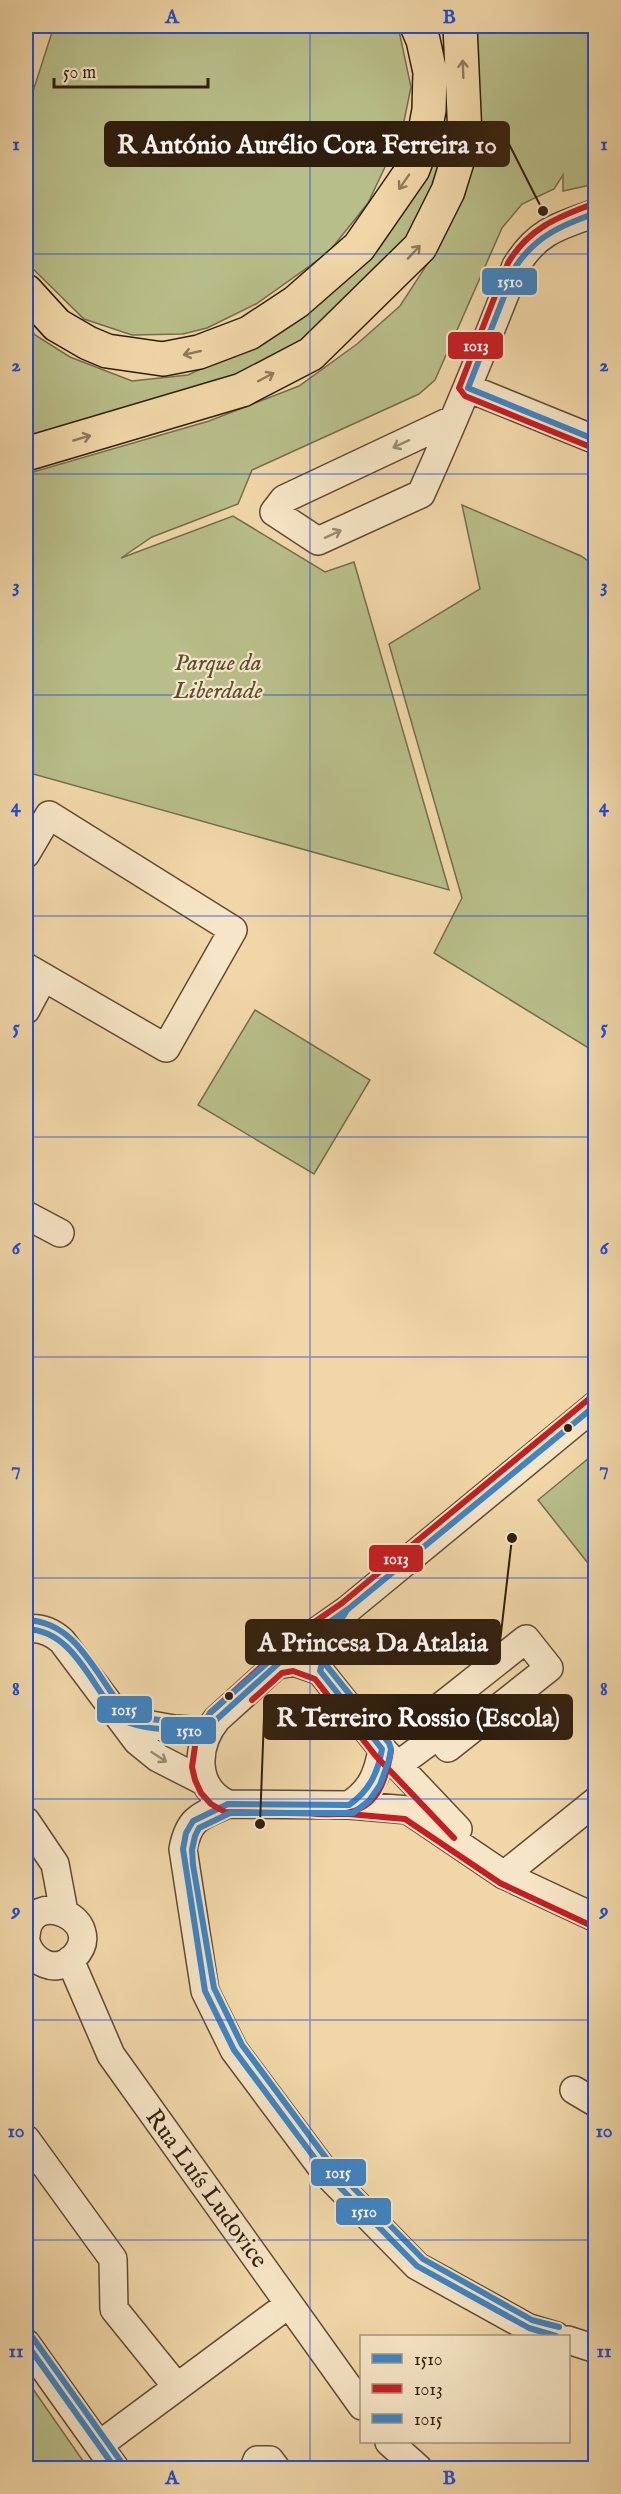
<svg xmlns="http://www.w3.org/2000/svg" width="621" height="2494" viewBox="0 0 621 2494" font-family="'IM FELL English',serif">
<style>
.green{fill:#b8be89;stroke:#746e4c;stroke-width:1.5}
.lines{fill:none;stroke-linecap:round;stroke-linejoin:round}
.minor-casing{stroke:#604c34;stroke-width:30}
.highway-casing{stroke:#2f1e0e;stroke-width:36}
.minor{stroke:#f6e5c6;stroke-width:27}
.highway{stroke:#f1d7a8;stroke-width:33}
.bus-1-casing{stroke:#f6e5c6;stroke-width:10}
.bus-2-casing{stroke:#f6e5c6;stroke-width:10}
.bus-3-casing{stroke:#f6e5c6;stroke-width:10}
.bus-1{stroke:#3d85c6;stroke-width:6}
.bus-2{stroke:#c61d23;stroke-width:6}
.bus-3{stroke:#3d85c6;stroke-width:6}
.oneway{stroke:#907a5b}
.oneway2{stroke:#9c8b73}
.grid{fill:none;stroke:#1d4ed8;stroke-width:1.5;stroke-opacity:0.55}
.bus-dot{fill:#2f1e0e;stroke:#f6e5c6;stroke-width:2}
.labels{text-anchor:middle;stroke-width:4.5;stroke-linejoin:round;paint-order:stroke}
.park-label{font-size:24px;font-style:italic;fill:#584e33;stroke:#f6e5c6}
.street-label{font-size:24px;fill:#2f1e0e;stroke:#f6e5c6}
.leader{fill:none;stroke:#2f1e0e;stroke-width:2}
.callout-dot{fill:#2f1e0e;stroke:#f6e5c6;stroke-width:2}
.callout{fill:#2f1e0e;stroke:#2f1e0e;stroke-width:2}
.callout-label{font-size:26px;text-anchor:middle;font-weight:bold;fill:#fff}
.line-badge{stroke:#f6e5c6;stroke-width:2}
.badge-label{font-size:16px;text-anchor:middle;font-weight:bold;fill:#fff}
.neatline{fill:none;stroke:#1d4ed8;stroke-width:2}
.grid-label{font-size:20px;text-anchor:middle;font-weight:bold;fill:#1d4ed8}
</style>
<rect width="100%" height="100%" fill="#f1d7a8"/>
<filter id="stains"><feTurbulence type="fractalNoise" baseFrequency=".00333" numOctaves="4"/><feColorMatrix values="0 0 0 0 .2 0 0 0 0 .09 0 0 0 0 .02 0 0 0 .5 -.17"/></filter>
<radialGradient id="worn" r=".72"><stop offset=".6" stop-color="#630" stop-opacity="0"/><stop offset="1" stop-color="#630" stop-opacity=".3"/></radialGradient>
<path class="green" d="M54 26H398L411 87 402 131 368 203 328 253 256 304 207 328 183 334 132 335 84 319 26 262V113Z
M471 26H595V184L563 191V175L554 189 522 204 502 228 435 380 419 394 252 470 238 504 152 537 121 558 233 516 325 572 354 562 449 890 26 772V474L209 421 299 386 357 344 400 306 428 263 462 182Z
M453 140 425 219 360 292 284 356 222 381 26 446V322L35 335 70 357 132 381 188 375 253 345 427 155Z
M462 505 581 556 595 566V1052L434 953 462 898 389 644 480 589Z
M255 1010 370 1080 314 1174 198 1105Z
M595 1453V1572L538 1500Z
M26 2379 88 2468H26Z"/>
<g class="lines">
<defs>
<path id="minor" d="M468 388 596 440
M454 419 284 499 274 512 318 541 421 494C455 419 486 343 516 266 537 231 559 226 596 213
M26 854 49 815 233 930 166 1048 26 967
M26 1010 43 978
M26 1215 60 1233
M596 1405 347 1610 303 1641 217 1719C195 1746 193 1788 228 1804L349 1805 408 1810 504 1875 596 1918
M26 1629C40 1627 51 1631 62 1641L137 1741 158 1758 205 1782
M526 1639 549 1668 448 1748 425 1719Z
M278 1665 294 1662 320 1671 382 1749 458 1829
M123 1720 174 1729 208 1731
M398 1765 437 1736
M228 1804C200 1816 189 1818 183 1849L205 1991 234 2050 325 2172 417 2266 529 2328 556 2336
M349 1805C371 1791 378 1774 382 1749
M26 1821 55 1864 64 1912
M504 1875 596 1801
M26 1936C29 1884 110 1921 73 1958 55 1975 32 1962 26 1942
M70 1960 111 2055 362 2406
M574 2090 596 2103
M26 2139 113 2259 114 2309 177 2387
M568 2340 596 2349
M26 2343 115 2468
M389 2442 418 2468
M99 2445 289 2304
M254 2468 257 2460H270L276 2468"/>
<path id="highway" d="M26 291 57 325 88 343 107 351 163 359 199 352 249 333 296 302 359 247 413 169 423 142 429 110 430 72 423 40 417 26
M26 454 242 390 311 354 420 247 448 191 465 136 460 26"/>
</defs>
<use href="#minor" class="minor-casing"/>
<use href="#highway" class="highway-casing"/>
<use href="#minor" class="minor"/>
<use href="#highway" class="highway"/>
<defs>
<path id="bus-1" d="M468 388 516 266C536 236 562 225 596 213
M468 388 596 440
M26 1629C67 1630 85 1671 106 1700 111 1708 116 1717 125 1721 149 1732 182 1729 208 1731L217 1719 303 1641 348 1609
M556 2336 529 2328 417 2266 325 2172 234 2050 205 1991 183 1849 186 1833 193 1821 228 1804 349 1805C369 1791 378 1773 382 1749L320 1671C325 1648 334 1629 347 1610L596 1405
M26 2343 115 2468"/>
<path id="bus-2" d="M593 448 465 396 459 388 508 263C528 229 557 217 593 204
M590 1398 342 1603 297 1634 210 1713 196 1739 192 1767 195 1780 201 1793 211 1804 225 1812 349 1814 405 1819 500 1883 592 1926
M252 1700 282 1673 293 1671 315 1679 375 1755 454 1838
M305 1813C361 1818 381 1809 391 1751"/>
<path id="bus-3" d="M26 1620C69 1621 89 1660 111 1692 116 1699 121 1709 129 1713 151 1723 180 1720 204 1722L211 1712 273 1658 295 1653 326 1665 389 1743 391 1749 389 1760 380 1785 369 1801 353 1813H230L199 1828 195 1836 192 1850 193 1865 214 1988 242 2045 332 2166 423 2259 532 2320 559 2327
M33 2338 122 2463"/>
</defs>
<use href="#bus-1" class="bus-1-casing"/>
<use href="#bus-2" class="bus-2-casing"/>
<use href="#bus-3" class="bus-3-casing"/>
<use href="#bus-1" class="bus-1"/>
<use href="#bus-2" class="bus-2"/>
<use href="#bus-3" class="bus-3"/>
</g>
<defs><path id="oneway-shaft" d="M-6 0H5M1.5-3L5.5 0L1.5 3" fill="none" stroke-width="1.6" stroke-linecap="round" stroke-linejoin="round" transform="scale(1.5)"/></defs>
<g class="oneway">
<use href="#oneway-shaft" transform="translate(463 69) rotate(-92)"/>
<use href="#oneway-shaft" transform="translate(404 182) rotate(125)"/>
<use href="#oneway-shaft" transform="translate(414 252) rotate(-47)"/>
<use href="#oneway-shaft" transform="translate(192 353) rotate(167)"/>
<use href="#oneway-shaft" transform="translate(266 377) rotate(-28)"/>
<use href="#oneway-shaft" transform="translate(82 438) rotate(-16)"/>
</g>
<g class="oneway2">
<use href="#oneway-shaft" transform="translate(401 444) rotate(155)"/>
<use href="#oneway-shaft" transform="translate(333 534) rotate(-25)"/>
<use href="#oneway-shaft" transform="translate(159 1757) rotate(33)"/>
</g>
<path class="grid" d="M310 26V2468M26 254H596M26 474H596M26 695H596M26 916H596M26 1137H596M26 1357H596M26 1578H596M26 1799H596M26 2020H596M26 2240H596"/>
<g class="bus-dot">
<circle cx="568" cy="1428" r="5"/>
<circle cx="229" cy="1696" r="5"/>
</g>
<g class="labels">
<g class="park-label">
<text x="218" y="670">Parque da<tspan x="218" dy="28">Liberdade</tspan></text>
</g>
<g class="street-label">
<text transform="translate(207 2188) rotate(54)" y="8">Rua Luís Ludovice</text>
</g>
</g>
<path class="leader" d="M543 211L509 144M512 1538L500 1642M260 1824L264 1717"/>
<g class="callout-dot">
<circle cx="543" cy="211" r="6"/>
<circle cx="512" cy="1538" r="6"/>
<circle cx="260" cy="1824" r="6"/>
</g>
<g class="callout">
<rect x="105" y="122" width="404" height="44" rx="6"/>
<rect x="246" y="1620" width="254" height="44" rx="6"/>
<rect x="264" y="1695" width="308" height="44" rx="6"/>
</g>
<g class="callout-label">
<text x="307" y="153">R António Aurélio Cora Ferreira 10</text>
<text x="373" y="1651">A Princesa Da Atalaia</text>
<text x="418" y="1726">R Terreiro Rossio (Escola)</text>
</g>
<g class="line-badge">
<rect x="481" y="267" width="57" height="29" rx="6" fill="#3d85c6"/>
<rect x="447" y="331" width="57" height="29" rx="6" fill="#c61d23"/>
<rect x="368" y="1544" width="56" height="29" rx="6" fill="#c61d23"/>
<rect x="96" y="1695" width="57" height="29" rx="6" fill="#3d85c6"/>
<rect x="160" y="1716" width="57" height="29" rx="6" fill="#3d85c6"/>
<rect x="310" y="2158" width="57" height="29" rx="6" fill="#3d85c6"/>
<rect x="335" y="2197" width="57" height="29" rx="6" fill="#3d85c6"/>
</g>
<g class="badge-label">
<text x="510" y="287">1510</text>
<text x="476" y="351">1013</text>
<text x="396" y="1564">1013</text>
<text x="124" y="1715">1015</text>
<text x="189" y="1736">1510</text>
<text x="338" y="2178">1015</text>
<text x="364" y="2217">1510</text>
</g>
<rect width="621" height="2494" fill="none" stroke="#f1d7a8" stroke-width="66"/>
<rect x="360" y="2335" width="210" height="108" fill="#f6e5c6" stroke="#a6957c" stroke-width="1.5"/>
<rect x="372" y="2354" width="30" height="9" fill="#3d85c6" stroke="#a6957c" stroke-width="1.5"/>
<text x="414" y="2365" font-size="18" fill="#2f1e0e">1510</text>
<rect x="372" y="2384" width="30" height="9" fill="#c61d23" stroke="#a6957c" stroke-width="1.5"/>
<text x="414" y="2395" font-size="18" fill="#2f1e0e">1013</text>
<rect x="372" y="2414" width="30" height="9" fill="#3d85c6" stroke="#a6957c" stroke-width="1.5"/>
<text x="414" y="2425" font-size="18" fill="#2f1e0e">1015</text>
<path d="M54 78v9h154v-9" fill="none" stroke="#2f1e0e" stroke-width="3"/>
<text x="63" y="78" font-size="18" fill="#2f1e0e" stroke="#f6e5c6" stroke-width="4.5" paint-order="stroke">50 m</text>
<rect x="33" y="33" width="555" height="2428" class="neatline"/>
<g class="grid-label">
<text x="172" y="23">A</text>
<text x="449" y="23">B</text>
<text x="16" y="150">1</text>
<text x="604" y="150">1</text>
<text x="16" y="371">2</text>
<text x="604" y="371">2</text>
<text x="16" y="592">3</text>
<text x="604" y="592">3</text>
<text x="16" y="812">4</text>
<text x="604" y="812">4</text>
<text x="16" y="1033">5</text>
<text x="604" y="1033">5</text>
<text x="16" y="1254">6</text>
<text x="604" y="1254">6</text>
<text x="16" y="1475">7</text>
<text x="604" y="1475">7</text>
<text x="16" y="1695">8</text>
<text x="604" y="1695">8</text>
<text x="16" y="1916">9</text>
<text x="604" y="1916">9</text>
<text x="16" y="2137">10</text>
<text x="604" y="2137">10</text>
<text x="16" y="2357">11</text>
<text x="604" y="2357">11</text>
<text x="172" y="2484">A</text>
<text x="449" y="2484">B</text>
</g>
<rect width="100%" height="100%" filter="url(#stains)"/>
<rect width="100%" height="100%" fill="url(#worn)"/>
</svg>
